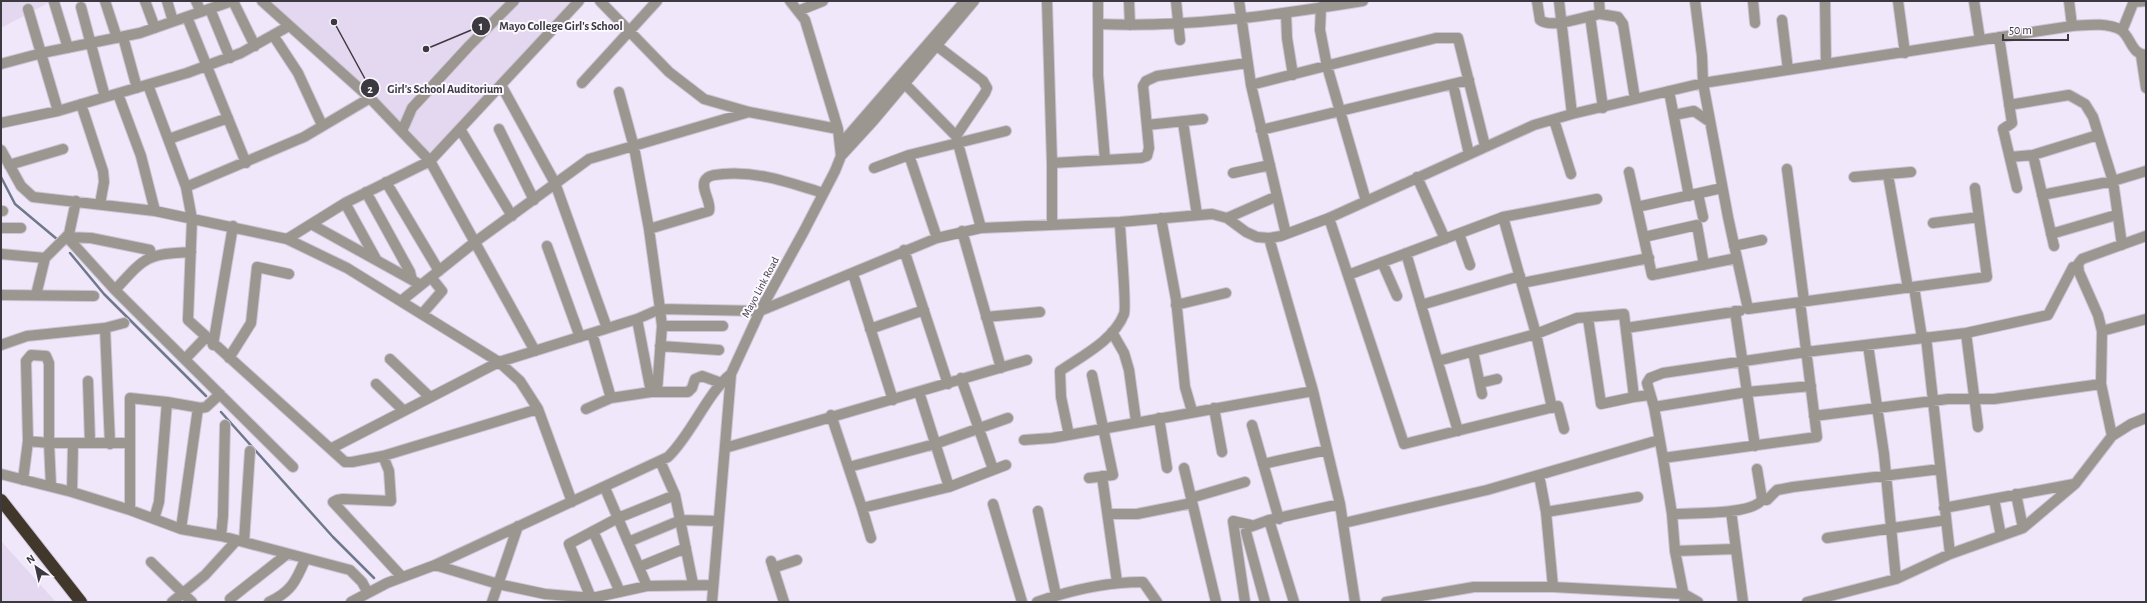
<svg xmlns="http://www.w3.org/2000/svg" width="2147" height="603" viewBox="0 0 2147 603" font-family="'Alegreya Sans',sans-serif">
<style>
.built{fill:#e3d8f0}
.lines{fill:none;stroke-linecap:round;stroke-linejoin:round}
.stream{stroke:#6e798c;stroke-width:2.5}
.minor-casing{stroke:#ccc5d5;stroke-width:12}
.highway-casing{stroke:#ccc5d5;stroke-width:14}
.minor{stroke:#9b968f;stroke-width:10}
.highway{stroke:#41382b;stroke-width:12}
.labels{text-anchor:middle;stroke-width:4;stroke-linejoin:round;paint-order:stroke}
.street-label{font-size:11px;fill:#3c3940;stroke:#fbf8ff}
.leader{fill:none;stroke:#3c3940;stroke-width:1.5}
.callout-dot{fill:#3c3940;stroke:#fbf8ff;stroke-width:1.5}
.mark-label{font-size:12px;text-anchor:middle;font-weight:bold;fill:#fff}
.callout-label{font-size:12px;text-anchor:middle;font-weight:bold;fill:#3c3940;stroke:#fbf8ff;stroke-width:4;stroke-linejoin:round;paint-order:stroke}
</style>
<rect width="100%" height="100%" fill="#f0e8fa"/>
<path class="built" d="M1 1H52L1 28Z
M265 1H579L430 161Z
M1 541 56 602H1Z"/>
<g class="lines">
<path class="stream" d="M1 177 15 204 58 240
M70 253 104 294 206 396
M221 412 333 537 374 578"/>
<defs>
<path id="minor" d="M105 1 117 38
M145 1 155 28
M167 1 173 21
M196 1 201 12
M233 1 255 46
M262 1 370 98 430 161 535 351
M600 1 669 72 704 99 749 112 838 129
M1047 1 1052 163V225
M1098 1V75L1105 160
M1129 1 1130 25
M1176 1 1180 40
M1239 1 1251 85 1436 38H1458L1485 146
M1537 1 1540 20C1552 29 1582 17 1596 15
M1559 1 1572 114
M1599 1 1600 14 1618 17 1623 24 1635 99
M1695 1 1702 56 1703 83 1728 217 1748 309 1987 277 1975 188
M1753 1 1755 23
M1825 1 1826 64
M1898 1 1905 53
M1974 1 1980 40
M2069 1 2072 26
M54 2 68 48
M2135 2 2146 1
M81 7 105 97
M1321 7 1320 30 1327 66 1366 201
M28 9 58 111
M210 9 230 58
M798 11 823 1
M1286 13 1287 38 1293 75
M1590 16 1603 108
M187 17 246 163
M1782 20 1788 70
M1098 24C1186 28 1276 15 1363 1
M2122 31 2134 1
M273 35 298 73 322 125
M123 37 137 88
M1999 37 2012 123 2003 129 2017 188
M937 46 983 81 987 88 985 93 956 136
M2141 55 2146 88
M1 64 42 53 140 33 232 1
M582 83 657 1
M905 84 956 136 981 228
M1453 84 1469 154
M148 85 186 187
M501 85 555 183 607 328
M1251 85 1286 234
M1669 91 1689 196
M619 92 634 147 649 229 660 309 662 326 657 391
M118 94 141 156 155 211
M370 98 304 137 186 187 192 219 188 320 345 462H352L383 456 538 409
M81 104 103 171 104 182 100 204
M2009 105 2069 95 2085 104 2093 117 2113 181 2122 245
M1674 115 1694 111 1710 122
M1554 120 1571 174
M1183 122 1197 215
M1 123 58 111 187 73 241 53 289 26
M1147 125 1203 119
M460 129 512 216
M499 129 534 200
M1261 130 1469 80
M402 131 412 108 469 46 514 1
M169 139 228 118
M840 145 965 1
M1 150 21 186 33 197 155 211 287 239 347 268 499 362 520 381 538 409 572 502
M909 155 937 238
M2033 155 2098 135
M841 156 874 120 974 1
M2010 157 2033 155 2054 246
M1052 163 1141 158 1147 156 1149 148 1143 86 1146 81 1157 76 1247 63
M9 165 63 149
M874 168 909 155 1006 131
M1787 169 1804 301
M1629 172 1652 275 1737 258
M1233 173 1270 165
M1888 175 1908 288
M1417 177 1445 239
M1854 177 1911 172
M386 182 439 271
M366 192 410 272 412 280
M1698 194 1703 217
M2042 195 2113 181 2146 171
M345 203 376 259
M1637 207 1722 188
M1 211H3
M1503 217 1536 334 1577 318 1624 314 1634 397 1650 395
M1161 218 1176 299 1185 387 1192 411
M1227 218 1277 196
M1329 218 1404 444 1558 406 1564 429
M1933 223 1979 217
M311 224 421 285
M1 228H21
M649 229 709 211C712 202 699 187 706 179 710 174 718 175 723 174 759 171 790 183 823 193
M962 231 1001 368
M1459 234 1470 265
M2051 234 2116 215
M67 237 115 290 293 467
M67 237 91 238 150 250
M1644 237 1697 225 1704 265
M1269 238 1313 391 1340 504 1355 602
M287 239 345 203 430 161 579 1
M547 246 580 337
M1734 246 1762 240
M904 250 948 384
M1406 253 1458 431
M1 254 45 258
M1382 262 1397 296
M853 274 893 400
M1348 275 1503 217 1597 199
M1522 283 1649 258
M1914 287 1922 338
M115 290C145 257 146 254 191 252
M1 295 94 296
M36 295 45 258 69 234 76 201
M401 301 475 242 589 159 749 112
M1176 305 1226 293
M1421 305 1520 276
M1735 311 1755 446
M422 314 442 291 431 277
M986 317 1040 312
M1588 318 1601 404 1634 397
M637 319 651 392
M662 326H723
M105 328 110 444
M1626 328 1740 311
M870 329 924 310
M2102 331 2098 315 2079 272 2078 264 2082 259 2146 236
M1112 332 1124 353 1129 370 1136 421
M592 333 611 398
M1966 333 1978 427
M1926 337 1950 554
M1 345 27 336 105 328 124 323
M213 345 233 226
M1868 345 1884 454 1896 579
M660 346 719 350
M1473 352 1482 394
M229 358 251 323 257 267 289 274
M185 359 206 337
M390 359 430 397
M1438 361 1536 334 1552 408
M961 378 993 469
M88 381 90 443
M1480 383 1497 379
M376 384 404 411
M919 392 949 487
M1654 407 1747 392 1811 386
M1214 408 1222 452
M586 409 611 398 651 392H688L692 388 695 379 702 376 721 383
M831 415 862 508 871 538
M1814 416 1948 399H1994L2101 384 2102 331 2146 319
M1159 418 1167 468
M1252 425 1279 519
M1069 435 1061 397 1060 371C1082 356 1114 340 1124 314 1127 306 1120 236 1120 222
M2112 436 2131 424 2146 418
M1024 440 1052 438 1313 391
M28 441 49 443H129
M332 448 499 362 637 319 660 309 760 311 937 238 981 228 1120 222 1212 214 1227 218 1246 232 1257 237 1269 238 1281 236 1329 218 1534 125 1572 114 1703 83 2072 26C2087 25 2107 22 2121 30 2131 37 2131 54 2146 55
M725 448 1027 360
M383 456 389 471 391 501 343 499 337 500 333 502 402 577
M1663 458 1817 437 1800 302
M660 461 675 495 693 584
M1263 464 1327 450
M849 467 935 444 1008 418
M1184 468 1216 602
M1 474 72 492 130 510 181 529 221 536 350 570 362 582 368 593
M1539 475 1546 512 1553 587
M1102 476 1117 582
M1089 478 1113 475 1092 375
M23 480 28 441 26 361 31 355 46 356 49 363V443L51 486
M605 488 647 586
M72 492 73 443
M2016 494 2023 528
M1191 498 1245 482
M1762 499 1767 500 1777 490 1793 487 1940 469
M1994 499 2001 536
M993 504 1022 602
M862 508 949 487 1006 465
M1944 508 2074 484
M130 510V398L167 402 201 408 206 407 220 394
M1038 511 1056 595
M1731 511 1743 602
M1546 512 1638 497
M1108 514H1137L1192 503
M1672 514C1690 513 1755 515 1762 499L1757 469
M154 519 159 502 167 402
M1269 520 1294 602
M1344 523 1487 490 1659 440
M181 529 198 408
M593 531 620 592
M221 536 223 516 225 425
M1827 538 1946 520
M244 542 250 451
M628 542 681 520 718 521
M1675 551 1735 549
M771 561 784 602
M151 562 192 602
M435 565 498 584 545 594 592 598 647 586 713 585
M639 567 686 548
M773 568 797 560
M591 598 569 544 618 518 675 495
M230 599 287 554
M172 602 205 575 236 541
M269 602C291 592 296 581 305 560
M351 602 387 583 435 565 668 457C692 434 707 393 731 374
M492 602 518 526
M712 602 731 374 760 311 804 231 835 171 841 156 838 129 805 20 790 1
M1037 602C1071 590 1107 582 1143 582L1157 602
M1245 602 1233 521 1251 525
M1265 602 1246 532 1247 528 1269 520 1340 504
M1386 602 1474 587H1553L1684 594 1698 602
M1685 602 1675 551 1672 514 1663 458 1654 407 1647 383 1650 378 1663 373 1806 352 1966 333 2048 315 2073 267
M1807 602 1896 579 1950 554 2023 528 2075 484 2112 436 2101 384"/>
<path id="highway" d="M1 500 81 602"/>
</defs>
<use href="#minor" class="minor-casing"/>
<use href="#highway" class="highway-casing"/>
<use href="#minor" class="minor"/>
<use href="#highway" class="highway"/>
</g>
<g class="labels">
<g class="street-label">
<text transform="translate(760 287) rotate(-62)" y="4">Mayo Link Road</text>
</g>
</g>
<path class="leader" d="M426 49L481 26M334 22L370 88"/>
<g class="callout-dot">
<circle cx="426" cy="49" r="4"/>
<circle cx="334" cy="22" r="4"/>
<circle cx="481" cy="26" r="10"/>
<circle cx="370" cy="88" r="10"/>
</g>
<g class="mark-label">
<text x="481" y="30">1</text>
<text x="370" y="93">2</text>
</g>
<g class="callout-label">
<text x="561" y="30">Mayo College Girl's School</text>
<text x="445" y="93">Girl's School Auditorium</text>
</g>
<rect width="2147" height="603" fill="none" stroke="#3c3940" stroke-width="4"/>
<g transform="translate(36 567) rotate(326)" stroke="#fbf8ff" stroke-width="3" paint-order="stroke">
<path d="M0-3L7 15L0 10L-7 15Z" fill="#3c3940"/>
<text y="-6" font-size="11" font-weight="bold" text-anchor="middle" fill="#3c3940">N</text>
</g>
<path d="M2003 34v6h65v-6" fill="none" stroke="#3c3940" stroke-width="2"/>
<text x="2009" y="34" font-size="12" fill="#3c3940" stroke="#fbf8ff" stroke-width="3" paint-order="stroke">50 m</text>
</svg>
